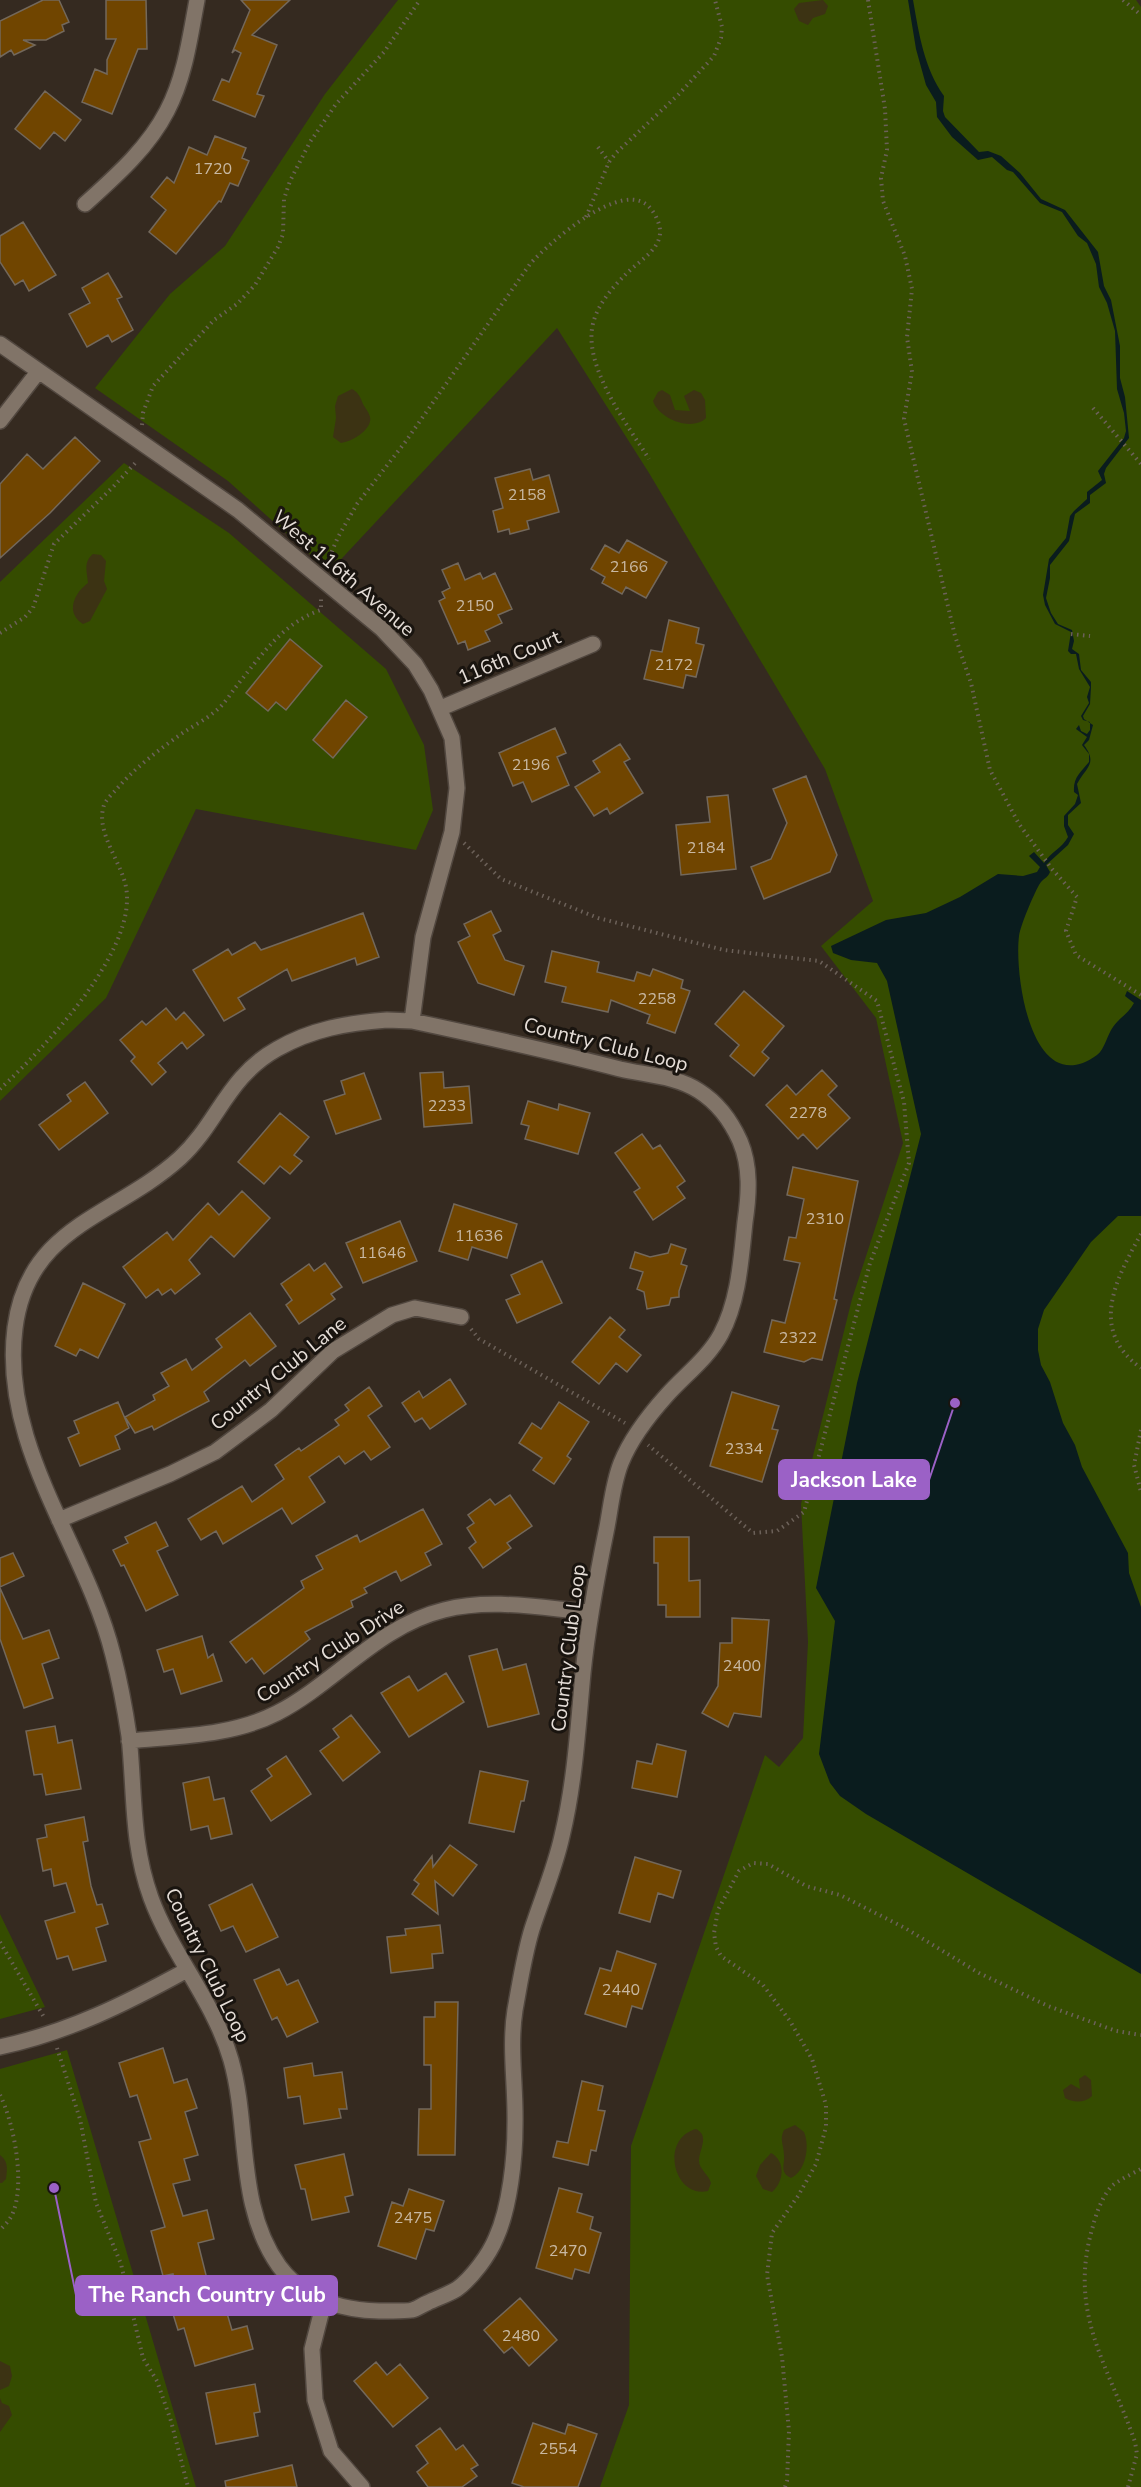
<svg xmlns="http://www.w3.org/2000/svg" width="1141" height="2487" viewBox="0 0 1141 2487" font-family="'Nunito Sans',sans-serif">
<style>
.green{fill:#354c00}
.sand{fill:#3c3313}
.water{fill:#0a1c1e}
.building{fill:#704500;stroke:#73685b;stroke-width:1.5}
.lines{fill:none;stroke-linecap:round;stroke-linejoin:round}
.minor-casing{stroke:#51473f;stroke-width:18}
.path{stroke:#6c6159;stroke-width:4;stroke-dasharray:1.5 4.5;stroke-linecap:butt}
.minor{stroke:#817468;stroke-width:15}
.labels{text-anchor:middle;stroke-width:6;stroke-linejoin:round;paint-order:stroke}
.number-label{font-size:16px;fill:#c8b8a2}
.street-label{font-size:20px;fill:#e6ded8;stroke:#19140f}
.leader{fill:none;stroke:#9b61c6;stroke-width:2}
.callout-dot{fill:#9b61c6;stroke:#19140f;stroke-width:2}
.callout{fill:#9b61c6;stroke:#9b61c6;stroke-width:2}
.callout-label{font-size:21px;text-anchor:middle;font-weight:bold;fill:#fff}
</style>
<rect width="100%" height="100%" fill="#352a20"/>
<path class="green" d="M398 0H1136L1141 7V2487H600L629 2405 631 2146 765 1755 779 1767 803 1738 808 1642 801 1504 852 1299 903 1143 876 1018 821 946 873 901 825 769 649 473 557 328 331 570 324 567 228 481 95 388 170 294 225 246 325 94Z
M124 463 229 533 386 669 424 745 433 810 416 850 196 809 106 998 0 1101V582Z
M0 1914 45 2007 0 2019Z
M67 2050 196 2487H0V2069Z"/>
<path class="sand" d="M823 0 828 6 825 14 813 18 808 25 799 21 794 9 799 3Z
M352 389C359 393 360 397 363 404 365 408 369 412 370 417 373 429 352 442 341 443L333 437 336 418 335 406 338 396Z
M662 390 670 395 675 410 690 411 684 396 694 390 701 393 705 400 706 418C692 432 659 419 653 401L658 392Z
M93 554 101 555 106 561 104 581 107 589 90 621 83 624C65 613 74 593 88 583 87 572 83 562 93 554Z
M1085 2075 1091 2080 1092 2096C1085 2103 1073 2103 1065 2098L1063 2090 1071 2084 1080 2089 1079 2079Z
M795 2125 804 2132C810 2146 806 2171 791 2178 779 2172 785 2165 784 2155 784 2145 779 2140 784 2130Z
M696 2129C710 2136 699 2149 699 2161 699 2169 709 2175 711 2183L708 2191C674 2199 659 2139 696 2129Z
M771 2153C786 2161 784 2182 772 2192L763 2189 756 2176 760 2165Z
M0 2155C9 2162 7 2170 6 2179L2 2183H0Z
M0 2361 10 2366 12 2376 9 2386 0 2390Z
M0 2398 2 2403 9 2406 12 2415 0 2432Z"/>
<path class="water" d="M908 0H913C919 34 924 68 944 96L943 111 945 117 979 152 988 151 1001 156 1020 173 1041 199 1065 210 1098 252 1104 286 1111 300 1120 346V378L1125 397 1129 438 1106 468 1104 474 1106 483 1090 495V503L1075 514 1069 541 1050 565V578L1046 598 1051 613 1058 624 1072 630 1074 641 1072 649 1079 654 1081 670 1091 682V687L1090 704 1083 716 1084 719 1093 725 1089 740 1084 745C1098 764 1086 767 1077 784L1081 803 1068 815V825L1074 834 1068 845 1046 865 1050 872C1048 878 1042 879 1039 885 1033 896 1021 924 1019 936 1014 976 1032 1102 1097 1055 1105 1049 1107 1035 1113 1027 1119 1018 1129 1013 1134 1003L1125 996 1127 991 1141 1000V1216H1118L1091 1242 1044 1310 1038 1329V1350L1041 1365 1050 1382 1063 1423 1075 1445 1082 1467 1128 1553 1129 1573 1141 1607V1974L866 1814 840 1796 830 1783 819 1754 835 1621 816 1588 857 1383 921 1134 887 981 877 963 851 960 833 953 831 946 886 920 926 913 960 897 998 874 1023 876 1037 872 1040 867 1029 856 1034 852 1044 863C1051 852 1062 848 1068 837L1064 826V816L1075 804 1078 795 1074 792C1073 777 1081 772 1089 762V754L1082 745 1087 737 1076 729 1079 725 1081 731 1087 734 1090 730V722L1083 720 1081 716 1089 703 1087 697 1090 687 1079 669 1076 654H1071L1068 651 1071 632 1055 624 1045 605 1043 595 1049 559 1066 538 1070 516 1074 511 1087 499V492L1102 480 1098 471 1124 438 1126 431 1124 413 1117 389 1115 331 1107 303 1099 287 1096 264 1087 243 1078 236 1062 212 1040 203 1013 172 1007 170 992 157 978 160 952 137 937 117 936 102 926 85 916 49Z"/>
<path class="building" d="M43 0H59L69 22 62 25 64 31 46 40H23L35 45 14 55 11 50 0 57V21Z
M106 0H146L147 49H138L112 114 82 102 95 69 107 74V60L116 39H106Z
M241 0H290L252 35 277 45 257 94 264 96 255 117 213 100 222 79 229 82 241 53 235 50 232 53 250 10Z
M45 91 81 120 65 141 54 132 40 149 15 129Z
M215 136 246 148 242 158 249 161 238 186 230 183 221 202 219 201 176 254 149 232 166 210 151 197 167 177 174 183 189 147 207 155Z
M23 222 56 275 29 291 23 280 15 285 0 262V236Z
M108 273 122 297 117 299 133 330 112 342 108 335 87 347 69 314 90 303 82 288Z
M75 437 100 461 50 513 0 558V484L27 454 43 469Z
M530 469 533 480 549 475 559 512 527 521 529 529 510 534 509 529 498 532 493 511 503 508 495 478Z
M627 540 667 562 646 598 626 587 622 594 602 583 605 577 591 569 605 545 619 553Z
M458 563 465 580 480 573 483 579 495 573 512 609 498 615 502 623 485 631 490 641 468 650 465 641 458 644 439 601 445 598 442 592 450 588 442 570Z
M669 620 699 628 696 643 704 645 696 677 686 675 683 688 644 679 651 650 662 652Z
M290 639 322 666 286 710 276 702 268 711 246 693Z
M346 700 367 717 333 758 313 740Z
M555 728 566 753 557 757 569 785 532 802 523 782 513 786 499 753Z
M620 744 630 759 624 762 643 793 610 814 607 808 594 816 575 787 600 772 593 761Z
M806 776 837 855 830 872 764 899 751 867 771 859 787 823 773 789Z
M728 795 736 869 681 875 676 825 710 822 707 797Z
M491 911 501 931 493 935 505 960 524 966 514 995 478 983 458 942 470 936 464 924Z
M363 913 379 957 357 965 355 958 292 981 287 969 238 998 245 1009 224 1021 193 970 228 949 232 955 255 942 261 950Z
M552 951 599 962 597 972 634 981 637 972 650 976 653 969 683 980 681 988 690 991 675 1033 647 1023 650 1015 611 1000 608 1012 562 1002 566 987 545 982Z
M744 991 784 1026 762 1052 769 1058 754 1076 730 1056 739 1045 715 1024Z
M166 1008 176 1020 184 1012 204 1035 187 1049 182 1042 158 1063 166 1072 152 1085 131 1061 135 1057 120 1040 142 1021 146 1025Z
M822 1070 837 1086 828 1095 850 1118 817 1149 803 1134 798 1139 766 1105 787 1085 796 1095Z
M443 1072 444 1088 469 1086 472 1123 424 1127 420 1073Z
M364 1073 381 1119 336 1134 324 1101 345 1094 341 1081Z
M85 1082 108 1113 59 1150 39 1125 71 1101 67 1095Z
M528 1101 558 1110 559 1104 590 1113 578 1154 525 1139 529 1126 521 1124Z
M280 1113 309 1137 294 1155 302 1161 290 1174 280 1166 264 1184 238 1162Z
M642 1134 653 1149 660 1145 685 1181 677 1187 685 1198 653 1220 634 1192 640 1188 615 1153Z
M793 1167 858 1181 834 1299 837 1300 822 1360 812 1358 804 1362 764 1352 772 1320 785 1323 800 1263 784 1260 789 1237 796 1238 804 1199 787 1195Z
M242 1191 270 1218 234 1257 211 1236 189 1260 200 1274 175 1294 171 1289 162 1295 158 1289 146 1298 123 1267 167 1232 173 1240 208 1203 219 1215Z
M454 1204 517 1224 507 1258 472 1247 468 1260 439 1251Z
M400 1221 417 1261 363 1283 346 1243Z
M671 1244 686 1249 681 1264 687 1266 679 1291V1297L671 1298 669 1305 647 1309 644 1292 637 1289 643 1272 630 1268 635 1252 650 1257 668 1253Z
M542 1261 562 1303 517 1323 506 1300 520 1294 511 1275Z
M325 1263 342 1287 331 1294 335 1299 299 1324 286 1305 292 1300 281 1284 309 1264 314 1271Z
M83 1283 125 1304 98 1358 80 1349 76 1356 55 1346Z
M250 1313 276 1346 250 1366 245 1360 204 1392 209 1401 154 1430 152 1426 135 1433 125 1417 155 1400 153 1395 169 1386 161 1373 186 1359 192 1370 222 1347 216 1339Z
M610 1317 625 1330 619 1337 641 1355 627 1372 616 1363 599 1384 572 1362Z
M450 1379 466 1404 430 1429 422 1418 415 1422 402 1403 419 1391 423 1398Z
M369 1387 382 1406 368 1416 390 1447 371 1460 364 1451 345 1464 339 1456 309 1477 325 1502 292 1524 282 1508 223 1544 216 1531 201 1540 188 1519 242 1486 252 1502 284 1479 275 1465 299 1448 301 1451 339 1425 335 1420 349 1410 345 1405Z
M732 1392 779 1406 772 1429 778 1430 762 1482 710 1466Z
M118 1402 129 1428 115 1436 120 1449 80 1466 68 1438 79 1433 74 1421Z
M559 1402 589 1422 567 1456 571 1459 554 1484 533 1470 542 1458 519 1443 532 1423 541 1429Z
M510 1495 532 1526 507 1543 511 1548 483 1568 469 1548 476 1542 467 1528 474 1523 468 1515 490 1499 495 1505Z
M423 1509 442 1544 425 1553 431 1565 401 1581 396 1571 364 1588 367 1593 351 1601 353 1607 305 1632 310 1639 264 1674 252 1658 246 1663 230 1642 304 1588 301 1581 323 1569 316 1556 357 1535 360 1542Z
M156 1522 168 1546 157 1551 178 1595 146 1611 124 1565 121 1566 113 1550 128 1543 125 1537Z
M654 1537H689V1581L700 1580V1617H666V1605H658V1563H654Z
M13 1553 24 1576 0 1587V1558Z
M0 1588 23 1639 49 1630 59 1658 42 1664 53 1698 24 1708 0 1639Z
M732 1618 769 1620 761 1717 734 1713 728 1727 702 1713 718 1686 720 1643H732Z
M202 1636 208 1658 213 1654 222 1681 181 1694 173 1669 164 1672 157 1650Z
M497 1649 503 1670 526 1664 539 1714 488 1727 469 1656Z
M446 1673 464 1702 409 1737 381 1693 409 1676 418 1691Z
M351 1715 380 1752 343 1781 320 1751 339 1737 333 1729Z
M55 1726 58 1743 72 1740 81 1789 46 1795 42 1774 34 1775 26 1731Z
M657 1744 686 1751 677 1797 632 1788 637 1761 652 1764Z
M286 1756 311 1794 271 1821 251 1791 272 1776 267 1769Z
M480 1771 528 1781 524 1801H521L514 1832 469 1823Z
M209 1777 214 1800 224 1798 232 1834 211 1839 208 1826 191 1830 183 1783Z
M84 1817 88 1841 83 1842 91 1886 97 1905 102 1904 108 1924 96 1928 106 1961 73 1970 68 1956 57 1959 45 1921 75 1912 66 1883 54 1886 51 1869 43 1871 37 1839 47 1837 45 1825Z
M450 1845 477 1865 453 1896 435 1881 438 1914 412 1894 419 1884 414 1880 432 1856 433 1867Z
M635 1857 681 1871 673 1898 658 1893 650 1922 619 1913Z
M252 1884 278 1937 246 1952 233 1926 221 1931 209 1905Z
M440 1925 443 1953 432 1954 433 1968 391 1973 387 1937 406 1935 405 1929Z
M617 1951 656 1964 642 2009 632 2006 626 2027 585 2014 600 1968 611 1971Z
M279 1969 287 1985 298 1980 318 2022 287 2037 277 2017 272 2020 254 1980Z
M435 2002H458L455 2155H418L419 2109H431V2065H424V2017H435Z
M163 2048 174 2083 187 2079 197 2108 185 2112 198 2155 184 2159 190 2180 173 2184 183 2216 207 2210 214 2239 198 2243 213 2303 223 2300 232 2330 247 2326 253 2349 195 2366 184 2328 178 2330 173 2314 182 2312 173 2274 163 2276 151 2231 165 2227 139 2142 151 2139 137 2095 130 2097 119 2063Z
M312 2063 314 2076 342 2072 347 2109H339L341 2118 304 2124 300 2096 288 2098 284 2068Z
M582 2081 603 2086 598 2110 605 2111 596 2151 591 2150 588 2165 553 2157 557 2141 568 2143Z
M344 2154 353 2195 345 2197 349 2212 312 2220 305 2189H301L295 2165Z
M559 2188 582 2194 577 2212 593 2217 590 2229 601 2233 589 2273 575 2269 572 2279 536 2268Z
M409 2189 444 2201 434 2231 426 2229 416 2259 378 2246 392 2202 403 2206Z
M520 2298 557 2340 529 2366 512 2347 504 2353 484 2330Z
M376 2362 387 2375 400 2364 428 2398 393 2427 354 2381Z
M255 2384 260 2412 254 2413 258 2436 216 2444 206 2393Z
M533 2423 565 2434 568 2424 597 2434 578 2487H524L512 2483Z
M440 2428 456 2450 463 2445 478 2465 471 2469 477 2476 462 2487H428L417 2472 428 2463 416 2446Z
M292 2465 297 2487H226L225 2481Z"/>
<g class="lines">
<defs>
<path id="minor" d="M85 204C116 176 148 148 167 111 185 77 190 37 197 0
M0 344 238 510 382 629 415 664 431 690 452 738 457 788 452 832 423 937 412 1021
M0 421 38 372
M441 708 593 644
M387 1020 412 1021C482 1036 551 1051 620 1069 646 1075 676 1076 699 1091 718 1103 731 1121 740 1141 751 1167 749 1195 745 1222 741 1259 739 1300 721 1334 708 1358 685 1375 667 1395 649 1415 631 1438 621 1463 613 1483 611 1506 607 1527 597 1576 588 1623 583 1673 578 1727 575 1782 562 1836 555 1868 542 1898 532 1929 524 1955 520 1983 515 2010 509 2048 516 2086 515 2125 515 2158 510 2207 496 2238 489 2255 472 2278 457 2289 447 2295 437 2298 427 2303 422 2305 417 2309 412 2310 410 2311 382 2311 379 2311 340 2310 303 2299 279 2266 236 2205 250 2127 231 2060 214 2001 172 1955 151 1898 131 1843 135 1793 129 1736 125 1709 120 1682 113 1655 86 1546 0 1447 15 1328 28 1225 115 1217 180 1158 218 1123 227 1077 277 1049 312 1029 347 1023 387 1020Z
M59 1520 170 1474 215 1452 271 1410 333 1351 392 1315 415 1308 461 1317
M129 1741C179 1736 232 1736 277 1713 335 1683 378 1626 444 1610 491 1598 541 1608 589 1612
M0 2047C69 2032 125 2004 187 1970
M324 2302 312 2349 315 2400 331 2451 362 2487"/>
</defs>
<use href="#minor" class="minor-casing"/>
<path class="path" d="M868 0 885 109 887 150 881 178 883 201 905 256 912 289 907 337 912 372 904 419 955 636 971 683 990 770 1019 824 1052 869 1077 897 1066 931 1076 955 1141 995
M1123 0 1141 15
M598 147 609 162
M586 217 609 162 616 153 679 94 714 56 721 38 722 27 715 0
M1093 408 1141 464
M142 425 143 413 153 386 214 320 237 304 255 285 278 247 283 234 284 199 290 181 310 142 336 104 384 52 420 0
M327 563 338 537 357 504 406 441 530 264C549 243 625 175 651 209 656 215 661 226 660 234 658 252 636 263 625 275 613 287 599 303 594 320 580 363 627 424 649 459
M0 633 25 617 33 608 54 544 113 487 138 460
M1071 634 1090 636
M464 843 501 879 598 918 724 950 819 961 877 1001 904 1102 909 1163 870 1263 804 1512 777 1531 753 1533 648 1445
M0 1089C44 1048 138 951 126 887 121 861 95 832 104 805 106 800 111 795 115 791 134 768 160 749 184 732 195 725 208 718 218 709 224 704 230 695 235 688 260 657 282 623 321 610V599
M1141 1234C1116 1279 1088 1330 1141 1368
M471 1329 479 1339 625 1423
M1141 1430 1134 1465 1141 1492
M0 1942 45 2019
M57 2048 80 2119 96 2203 121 2264 143 2358 157 2381 171 2421 188 2487
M0 2095C14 2123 26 2185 12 2215 9 2221 4 2226 0 2230
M785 2487 787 2481 789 2431 782 2357 767 2275 772 2233 798 2196 816 2164 826 2127V2105L812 2059 790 2021 763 1985 721 1956 716 1947 714 1933 718 1910 739 1871 753 1863 768 1864 806 1886 840 1895 905 1928 979 1973 1048 2006 1116 2031 1141 2035
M1128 2487 1137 2454 1135 2442C1108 2364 1067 2313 1093 2226 1096 2214 1103 2194 1113 2185 1121 2179 1132 2174 1141 2169"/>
<use href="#minor" class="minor"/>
</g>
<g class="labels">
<g class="number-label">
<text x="213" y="174">1720</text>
<text x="527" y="500">2158</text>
<text x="629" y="572">2166</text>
<text x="475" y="611">2150</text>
<text x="674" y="670">2172</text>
<text x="531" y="770">2196</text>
<text x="706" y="853">2184</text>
<text x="657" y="1004">2258</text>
<text x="447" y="1111">2233</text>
<text x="808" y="1118">2278</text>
<text x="825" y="1224">2310</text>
<text x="479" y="1241">11636</text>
<text x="382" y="1258">11646</text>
<text x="798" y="1343">2322</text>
<text x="744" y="1454">2334</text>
<text x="742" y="1671">2400</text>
<text x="621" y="1995">2440</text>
<text x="413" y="2223">2475</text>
<text x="568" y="2256">2470</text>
<text x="521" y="2341">2480</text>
<text x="558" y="2454">2554</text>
</g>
<g class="street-label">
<text transform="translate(344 573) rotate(41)" y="7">West 116th Avenue</text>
<text transform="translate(509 657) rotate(-23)" y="7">116th Court</text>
<text transform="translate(606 1044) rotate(14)" y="7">Country Club Loop</text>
<text transform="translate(278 1373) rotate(-39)" y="7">Country Club Lane</text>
<text transform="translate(568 1648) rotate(-83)" y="7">Country Club Loop</text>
<text transform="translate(330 1651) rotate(-33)" y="7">Country Club Drive</text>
<text transform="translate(208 1965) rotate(64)" y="7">Country Club Loop</text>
</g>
</g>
<path class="leader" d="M955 1403L929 1480M54 2188L76 2295"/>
<g class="callout-dot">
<circle cx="955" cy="1403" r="6"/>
<circle cx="54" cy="2188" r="6"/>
</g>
<g class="callout">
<rect x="779" y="1460" width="150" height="39" rx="6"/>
<rect x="76" y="2276" width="261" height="39" rx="6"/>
</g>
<g class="callout-label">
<text x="854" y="1487">Jackson Lake</text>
<text x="207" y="2302">The Ranch Country Club</text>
</g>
</svg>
